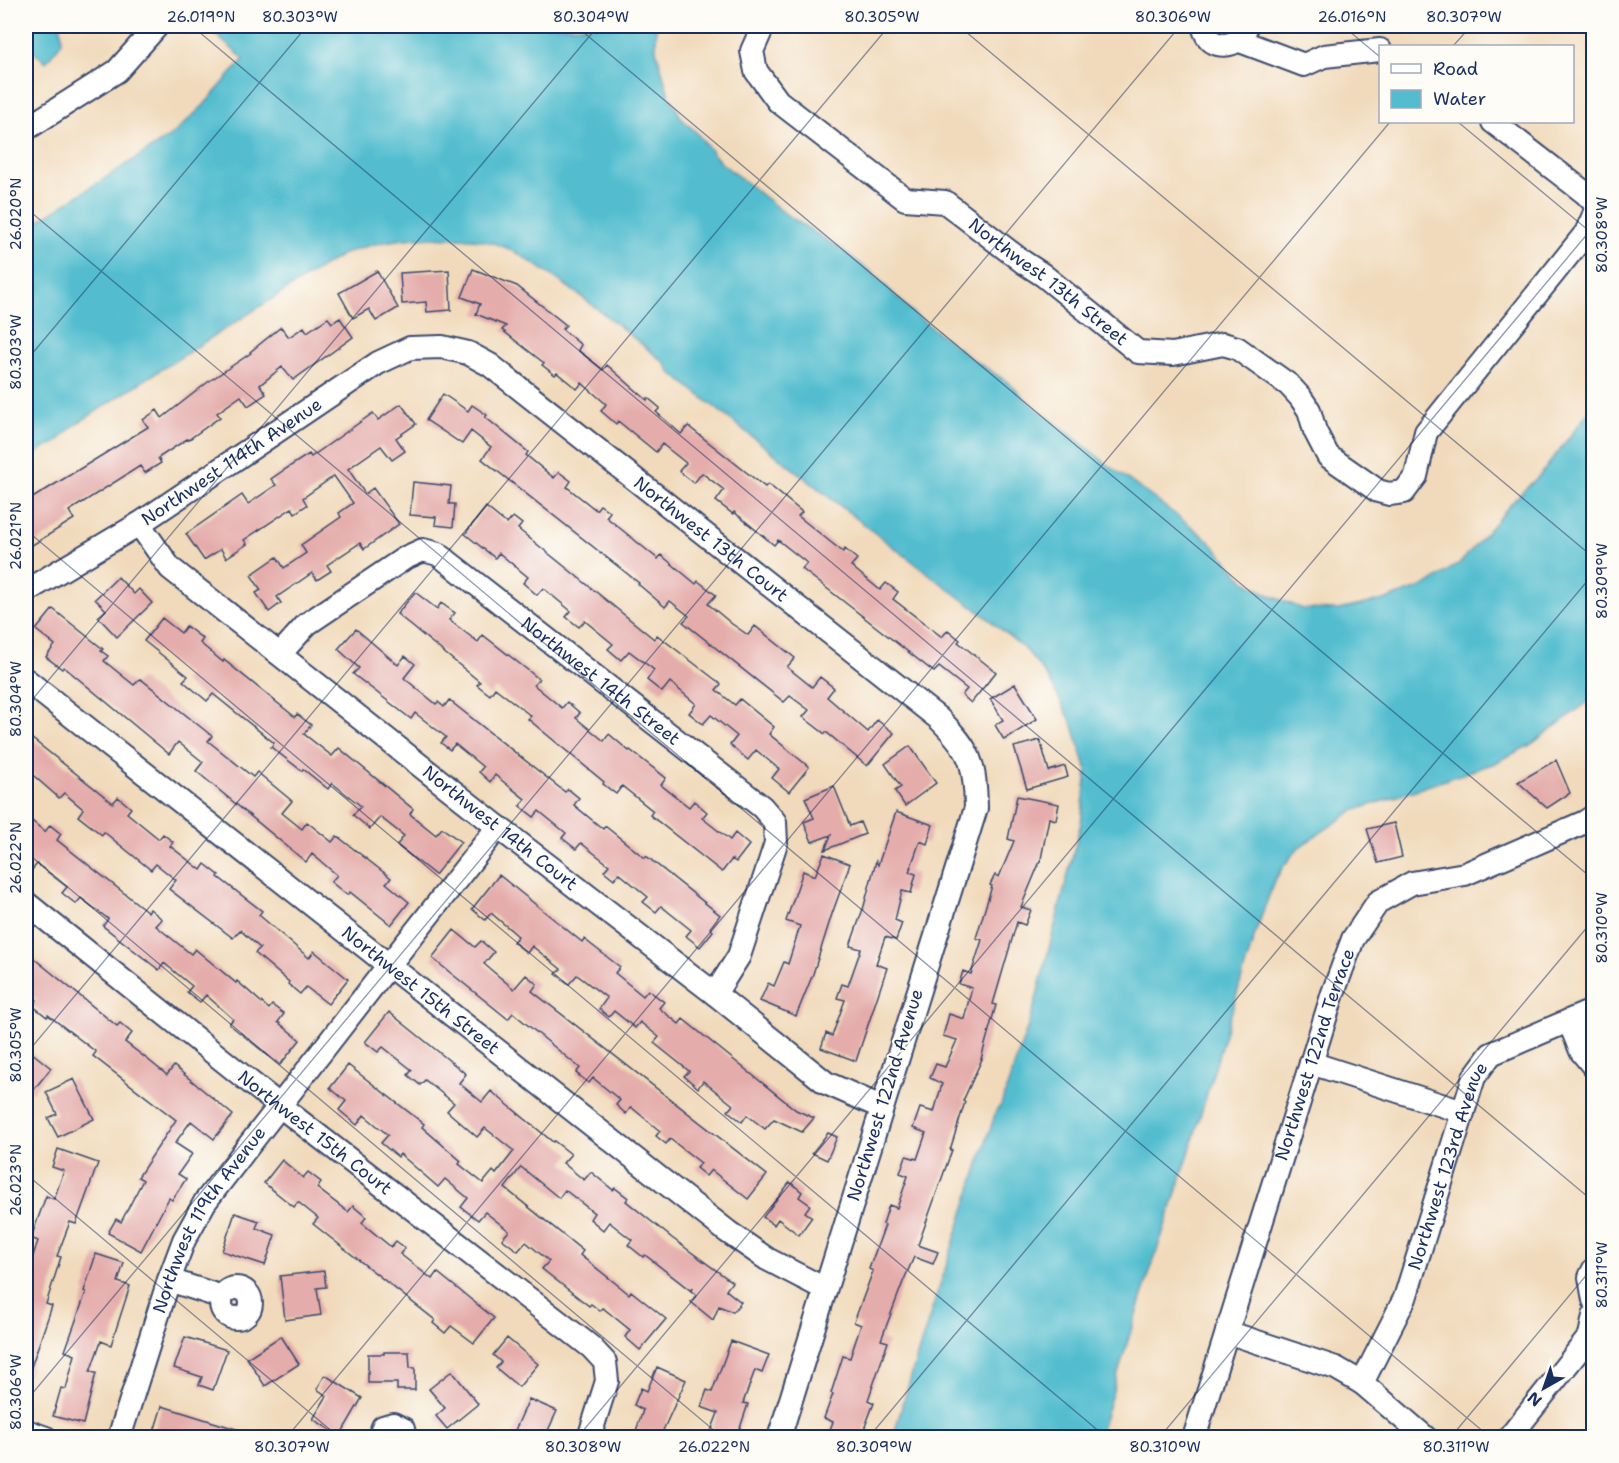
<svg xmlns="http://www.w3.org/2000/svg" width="1619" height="1463" viewBox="0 0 1619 1463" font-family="'Shantell Sans',sans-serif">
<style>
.water{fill:#53bdcf;stroke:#377696;stroke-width:1.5}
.building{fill:#e4acaa}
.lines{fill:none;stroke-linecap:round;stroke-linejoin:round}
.minor-casing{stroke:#3b496c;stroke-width:26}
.minor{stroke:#fff;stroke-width:22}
.ticks{fill:none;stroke:#1b2f5e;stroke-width:1.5;stroke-opacity:0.45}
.labels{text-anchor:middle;stroke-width:4.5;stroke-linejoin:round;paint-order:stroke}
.street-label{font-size:18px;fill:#1b2f5e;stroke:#fdfcf7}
.neatline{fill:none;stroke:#1b2f5e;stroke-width:2}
.ticks-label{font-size:15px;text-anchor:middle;fill:#1b2f5e}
</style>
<rect width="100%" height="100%" fill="#fdfcf7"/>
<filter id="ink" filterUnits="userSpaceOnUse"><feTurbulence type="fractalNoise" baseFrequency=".0167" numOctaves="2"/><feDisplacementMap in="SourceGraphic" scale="12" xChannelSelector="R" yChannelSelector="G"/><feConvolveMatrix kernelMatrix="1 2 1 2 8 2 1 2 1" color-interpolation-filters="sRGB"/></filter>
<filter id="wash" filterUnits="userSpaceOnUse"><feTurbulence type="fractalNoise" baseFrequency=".008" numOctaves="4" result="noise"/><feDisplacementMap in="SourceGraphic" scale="24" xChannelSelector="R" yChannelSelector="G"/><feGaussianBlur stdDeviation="1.35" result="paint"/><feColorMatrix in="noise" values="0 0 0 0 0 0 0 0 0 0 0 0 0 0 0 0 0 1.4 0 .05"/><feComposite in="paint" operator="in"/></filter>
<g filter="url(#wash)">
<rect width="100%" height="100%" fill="#f1dabb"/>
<path class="water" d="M26 26H61L62 42 46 62 26 46Z
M205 26H656V50L669 95 682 119 695 131 720 162 787 215 838 247 874 274 914 314 971 358 1009 383 1028 401 1107 464 1191 526 1210 542 1245 581 1267 594 1303 609 1338 610 1388 599 1427 585 1462 561 1516 498 1542 473 1593 406V698L1530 745 1495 763 1353 811 1298 848 1283 867 1274 882 1256 931 1187 1160 1136 1314 1099 1437H893L918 1353 996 1111 1001 1105 1033 1011 1081 823 1087 770 1072 723 1048 678 1027 651 986 617 880 537 670 372 665 363C625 331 585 297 542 269 529 261 516 251 502 246 487 240 473 239 458 238 417 236 380 239 341 255L118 397 72 427 56 443 45 447 26 461V229L172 135 203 106 244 59Z"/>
<g id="blocks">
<path class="building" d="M473 269 517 286 566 325 562 329 581 345 578 350 603 370 607 365 647 400 648 398 660 408 656 412 681 434 688 426 765 487 768 484 802 512 798 516 843 552 845 549 857 559 851 566 880 590 886 583 898 592 893 599 942 637 948 630 960 640 958 642 996 672 971 703 962 695 967 689 939 667 934 672 802 569 807 563 778 540 774 545 734 512 733 514 716 501 724 490 702 473 694 483 679 471 686 463 662 444 656 452 618 421 616 424 601 411 606 404 582 383 577 389 557 373 555 375 542 365 544 363 502 330 506 326 476 314 480 304 462 297Z
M449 270 451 310 427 312 426 302 402 304 400 273Z
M377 271 398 308 376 321 369 309 353 318 339 293Z
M328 318 332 323 340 318 353 337 293 380 282 367 260 385 266 394 248 406 241 396 217 413 220 417 188 440 187 439 158 458 161 463 145 473 140 466 69 511 74 519 26 549V502L148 427 143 420 157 410 162 418 208 382 251 353 250 352 281 327 289 337 304 327 307 332Z
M443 394 468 411 472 405 487 415 485 417 528 452 526 455 554 478 559 472 571 481 567 487 596 510 600 505 610 512 606 517 658 559 661 555 696 584 698 581 716 595 708 604 732 624 748 635 755 626 795 658 787 667 812 687 820 677 834 688 827 697 868 732 877 720 894 733 867 766 826 732 825 734 803 717 809 710 790 696 784 702 683 622 689 616 670 601 665 607 638 584 639 583 482 459 491 447 471 431 462 444 426 420Z
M401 404 416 424 396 438 405 451 392 460 381 446 348 469 365 494 373 488 399 524 364 549 360 543 327 565 331 571 317 580 312 573 277 597 281 603 269 612 256 593 261 590 251 575 277 557 284 568 306 553 301 545 341 517 339 513 353 503 334 476 303 498 307 505 295 513 292 508 244 540 247 544 226 558 221 549 204 560 186 534 242 495 248 504 276 485 271 479 284 470 309 454 311 457 373 413 378 420Z
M413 482 451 486 449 504H455L453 527 435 525 436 517 410 515Z
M486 507 507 524 513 517 522 524 518 529 574 574 654 639 657 635 721 684 716 690 735 705 740 699 774 727 769 734 809 767 789 792 772 778 779 769 756 750 748 760 730 745 737 736 711 715 703 724 689 713 696 704 670 682 662 692 647 680 654 670 629 651 621 660 608 649 613 644 585 621 579 627 566 617 571 611 543 588 537 595 523 583 528 577 499 553 495 558 465 534Z
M118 577 134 594 139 589 152 603 117 637 98 617 106 610 95 599Z
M415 592 437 609 441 603 455 613 449 620 478 642 483 635 539 679 534 685 562 708 567 702 580 713 576 718 604 741 609 734 629 751 630 750 666 778 661 785 689 807 694 801 707 812 702 818 730 840 735 833 749 845 736 862 732 859 722 872 650 815 653 811 622 786 616 794 603 784 604 782 528 719 531 716 495 688 490 695 477 685 480 682 397 614Z
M53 609 103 649 101 651 108 656 104 661 134 685 140 679 142 680 212 736 208 741 253 777 257 772 292 801 282 813 302 829 307 822 332 842 337 836 391 878 386 883 409 902 391 925 350 892 347 895 331 882 337 875 312 854 306 862 196 771 203 762 178 742 169 754 64 667 62 669 46 657 55 645 36 630Z
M162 618 181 633 186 626 203 639 200 643 223 662 224 660 295 717 297 714 311 725 304 734 332 756 339 748 413 809 410 814 436 835 442 828 461 842 435 875 397 845 404 836 380 817 370 829 353 815 361 806 332 783 328 789 303 769 302 771 271 747 274 743 213 694 207 701 183 681 188 676 144 641Z
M356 629 398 665 405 656 415 664 404 678 436 704 438 702 444 707 449 700 565 792 568 789 579 798 574 805 603 829 605 826 645 858 646 856 720 915 710 928 713 931 700 947 686 936 691 930 661 906 656 912 643 902 648 897 619 873 614 879 604 871 609 865 581 843 576 849 562 838 566 833 539 811 534 817 520 806 525 799 495 775 490 782 479 772 483 767 455 744 450 750 441 743 446 737 415 713 411 719 353 674 359 668 338 649Z
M1015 684 1037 719 1004 740 995 725 1003 720 990 699Z
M26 734 113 803 118 797 131 808 127 813 159 839 163 834 173 842 170 846 201 870 205 864 219 875 218 877 262 911 259 915 309 958 314 951 348 979 328 1004 306 987 300 994 288 984 289 982 255 953 260 948 240 930 233 938 169 889 176 880 156 864 151 870 104 832 102 835 78 816 83 809 64 793 59 798 26 769Z
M1040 740 1049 771 1065 766 1068 777 1027 789 1014 747Z
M910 746 936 783 905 806 895 791 901 787 885 764Z
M1556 760 1570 793 1547 808 1518 782Z
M834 786 850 826 860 822 865 834 825 850 831 835 812 842 804 822 814 818 805 798Z
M1017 796 1059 804 1056 820 1049 818 1041 859 1021 907 1031 910 1025 925 1017 922 993 1004 996 1005 981 1059H982L963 1101 965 1102 950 1150H952L918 1245 938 1252 933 1264 914 1257 903 1282 881 1340 888 1342 868 1400 874 1403 861 1437H827L833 1422 824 1418 833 1394 831 1393 843 1356 850 1358 861 1325 854 1322 873 1271 869 1269 885 1225 883 1224 889 1205 897 1208 908 1176 900 1173 906 1156 917 1159 926 1133 913 1128 920 1108 934 1112 942 1084 930 1078 936 1064 945 1067 957 1040 943 1036 949 1014 964 1019 972 988 959 984 963 971 971 974 982 940 976 938 992 886 990 885 995 875 999 877 1014 841 1008 839Z
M896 812 933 825 927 844 920 841 909 872 916 874 911 893 902 891 895 920 902 923 896 940 885 937 876 964 887 968 856 1061 821 1048 826 1033 832 1036 845 1000 837 998 842 984 848 986 861 949 850 946 864 906 876 861 878 865Z
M26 816 45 832 50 825 61 834 57 840 148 912 150 909 162 919 156 926 191 954 195 949 236 983 237 981 269 1009 272 1005 284 1014 278 1022 300 1040 280 1065 229 1024 233 1019 206 995 200 1002 187 992 192 986 164 963 159 970 103 926 108 919 81 898 76 904 62 893 67 887 37 864 32 870 26 865Z
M1394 823 1402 857 1378 863 1367 829Z
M824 854 850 864 832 914 813 974 796 1016 760 1001 768 983 774 986 784 962 788 964 800 926 786 921 803 871 815 876Z
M499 875 582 942 584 939 620 967 615 973 643 996 648 990 664 1002 659 1008 679 1024 683 1019 796 1110 814 1118 802 1132 774 1119 765 1129 747 1115 742 1122 728 1111 733 1105 703 1081 698 1088 684 1076 689 1071 654 1043 659 1037 640 1022 635 1028 614 1011 609 1017 599 1009 607 998 577 975 569 984 556 974 561 969 532 946 527 953 513 942 518 936 491 913 485 920 472 909Z
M454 930 475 947 481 941 494 952 484 964 514 989 526 975 537 984 532 991 767 1175 748 1199 711 1170 706 1176 696 1168 701 1163 670 1139 666 1144 656 1136 660 1131 631 1107 626 1114 616 1105 620 1100 593 1078 589 1083 576 1073 580 1068 513 1013 508 1019 432 958Z
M26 952 117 1026 120 1023 132 1033 125 1042 147 1059 167 1075 174 1066 233 1115 214 1139 191 1121 175 1143 192 1154 178 1174 186 1179 172 1200 169 1198 141 1251 108 1233 116 1219 121 1222 143 1180 138 1177 176 1120 93 1056 96 1052 48 1015 47 1017 33 1006 37 1000 26 991Z
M389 1012 466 1074 459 1083 482 1102 491 1091 553 1142 554 1141 571 1154 563 1163 584 1180 591 1172 613 1190 615 1188 628 1198 626 1201 672 1238 732 1282 726 1290 741 1302 733 1312 719 1306 713 1320 691 1302 697 1295 691 1291 692 1289 690 1290 645 1255 643 1257 628 1245 632 1240 609 1222 603 1230 590 1219 594 1213 565 1190 559 1198 521 1167 505 1188 583 1251 580 1255 629 1294 631 1291 666 1319 640 1350 625 1337 630 1330 603 1308 600 1311 591 1304 589 1306 542 1269 549 1261 526 1242 518 1251 502 1239 509 1231 485 1212 478 1220 461 1207 468 1198 445 1179 438 1187 400 1154 398 1157 381 1143 388 1135 364 1115 357 1125 339 1110 346 1101 330 1088 348 1065 424 1124 422 1127 461 1161 459 1164 483 1183 493 1171 496 1174 514 1151 485 1128 477 1137 447 1111 454 1103 425 1080 420 1085 408 1075 412 1070 383 1047 378 1052 365 1042Z
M26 1048 51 1068 32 1092 26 1087Z
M74 1079 94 1119 58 1137 48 1118 57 1114 46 1092Z
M828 1133 837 1137 827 1160 812 1153Z
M58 1149 98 1163 76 1224 70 1222 57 1256 61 1257 46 1304 52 1306 28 1376 26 1375V1300L29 1290 26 1289V1267L29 1268 38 1241 31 1238 46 1196 54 1199 64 1171 52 1167Z
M282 1160 303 1178 308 1172 321 1182 317 1188 348 1212 353 1206 366 1217 362 1223 391 1247 396 1241 405 1248 400 1254 432 1279 437 1272 494 1318 474 1343 451 1326 445 1333 433 1323 435 1320 313 1224 318 1218 298 1202 294 1207 264 1183Z
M790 1182 802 1192 799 1197 810 1205 805 1212 812 1217 799 1235 778 1219 774 1225 763 1217Z
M235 1213 259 1221 256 1228 275 1235 265 1265 222 1251Z
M96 1254 124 1263 118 1282 130 1286 111 1345 101 1341 90 1372 96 1373 83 1424 53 1416 61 1388 66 1389 75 1355 65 1351 86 1292 84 1291Z
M324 1271 326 1287 317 1288 321 1315 285 1320 280 1276Z
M281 1336 299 1364 265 1386 247 1358Z
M185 1337 227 1350 213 1390 199 1385 202 1377 174 1368Z
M507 1338 538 1364 519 1387 496 1368 501 1362 493 1355Z
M731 1341 769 1355 762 1373 755 1370 743 1403 748 1404 737 1437H720L710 1434 718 1413 701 1407 707 1390 712 1392Z
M384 1352H409L410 1368H415V1390H397V1383H368V1354H384Z
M657 1367 686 1380 660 1437H634L643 1410 634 1405 641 1388 647 1391Z
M452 1371 478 1404 447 1429 436 1416 445 1408 429 1389Z
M325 1375 362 1398 340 1436 313 1419 327 1396 317 1389Z
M529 1399 557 1411 545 1437H512Z
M162 1406 255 1435 254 1437H163L153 1435Z"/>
</g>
</g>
<g filter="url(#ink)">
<use href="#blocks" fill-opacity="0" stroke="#3b496c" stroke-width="1.5"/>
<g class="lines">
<defs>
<g id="minor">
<path id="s1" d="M763 26 752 51 756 71 778 101 905 199 945 202 1023 262 1043 275 1138 352 1173 354 1223 344 1237 348 1289 385 1300 397 1309 410 1315 431 1328 456 1378 491 1389 494 1404 492 1416 476 1426 432 1586 233 1594 215"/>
<path d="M1203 26C1205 32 1207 38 1213 42 1227 50 1245 40 1246 26"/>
<path d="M1240 41 1304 65 1324 56 1380 50"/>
<path d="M1493 122 1585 193 1594 202"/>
<path d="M26 129 117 71 157 26"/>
<path id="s2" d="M139 524 170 568 498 827 715 994 826 1083 881 1107"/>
<path id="s3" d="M26 591 139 524 378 363 410 348 442 347 468 353 490 365 938 718C971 750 975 763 976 808L779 1438"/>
<path id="s4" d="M280 654 307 624 405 558 423 550 438 554 762 807 775 822 776 843 739 956 715 994"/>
<path id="s5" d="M26 680 728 1232 767 1259 825 1289"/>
<path id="s6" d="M26 903 280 1106 591 1347 605 1362 607 1381 589 1438"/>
<path d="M1569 1021 1581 1051 1594 1067"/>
<path d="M1311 1063 1463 1112"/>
<path d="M1594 1269 1590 1277 1594 1300"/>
<path d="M169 1280 222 1297"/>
<circle cx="236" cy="1303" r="15"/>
<path d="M1227 1332 1336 1368 1362 1383 1426 1438"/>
<path id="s7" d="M1362 1383 1405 1298 1474 1077 1491 1054 1594 1010"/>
<path d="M26 1431 46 1438"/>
<path id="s8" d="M119 1438 169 1280 184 1240 205 1202 389 965 498 827"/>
<path d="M379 1438 383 1427 393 1424 403 1429 405 1438"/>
<path id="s9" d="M1194 1438 1333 993 1353 939 1378 902 1412 883 1465 874 1585 822 1594 816"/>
<path d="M1509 1438 1590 1336 1594 1316"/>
</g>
</defs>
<use href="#minor" class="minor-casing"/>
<use href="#minor" class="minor"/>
</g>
</g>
<path class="ticks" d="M192 26 1594 1202M576 26 1594 880M959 26 1594 558M1343 26 1380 57M1453 46 1471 26M1458 122 1594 235M26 208 1491 1438M26 361 307 26M26 530 1107 1438M26 707 598 26M26 852 723 1438M26 1054 889 26M26 1174 340 1438M26 1401 1180 26M286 1438 1390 122M577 1438 1594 226M868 1438 1594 573M1159 1438 1594 919M1450 1438 1594 1266"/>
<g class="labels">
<g class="street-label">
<text dy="6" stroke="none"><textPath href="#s1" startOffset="416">Northwest 13th Street</textPath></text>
<text dy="6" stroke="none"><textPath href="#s3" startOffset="243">Northwest 114th Avenue</textPath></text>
<text dy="6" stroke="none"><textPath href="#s3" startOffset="820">Northwest 13th Court</textPath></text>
<text dy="6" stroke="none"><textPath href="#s4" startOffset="400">Northwest 14th Street</textPath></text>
<text dy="6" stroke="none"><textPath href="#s2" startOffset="474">Northwest 14th Court</textPath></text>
<text dy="6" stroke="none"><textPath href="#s5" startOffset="502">Northwest 15th Street</textPath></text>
<text dy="6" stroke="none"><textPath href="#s9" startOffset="402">Northwest 122nd Terrace</textPath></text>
<text transform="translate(885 1095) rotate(-73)" y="6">Northwest 122nd Avenue</text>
<text dy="6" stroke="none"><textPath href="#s6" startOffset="369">Northwest 15th Court</textPath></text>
<text dy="6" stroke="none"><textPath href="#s7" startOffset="234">Northwest 123rd Avenue</textPath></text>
<text dy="6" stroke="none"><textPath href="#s8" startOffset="238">Northwest 119th Avenue</textPath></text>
</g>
</g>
<rect width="1619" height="1463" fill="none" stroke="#fdfcf7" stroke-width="66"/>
<rect x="1379" y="45" width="195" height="78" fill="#fdfcf7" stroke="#a3aaba" stroke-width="1.5"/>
<rect x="1391" y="64" width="30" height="9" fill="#ffffff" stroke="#a3aaba" stroke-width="1.5"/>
<text x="1433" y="75" font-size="18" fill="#1b2f5e">Road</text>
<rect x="1391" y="90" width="30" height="18" fill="#53bdcf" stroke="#a3aaba" stroke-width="1.5"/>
<text x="1433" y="105" font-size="18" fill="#1b2f5e">Water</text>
<g transform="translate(1544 1388) rotate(220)" stroke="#fdfcf7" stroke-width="4.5" paint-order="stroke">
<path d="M0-4.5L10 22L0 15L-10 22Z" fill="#1b2f5e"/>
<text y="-9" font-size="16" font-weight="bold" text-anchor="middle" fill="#1b2f5e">N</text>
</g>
<rect x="33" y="33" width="1553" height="1397" class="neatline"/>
<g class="ticks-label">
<text x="201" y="22">26.019°N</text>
<text x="300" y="22">80.303°W</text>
<text x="591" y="22">80.304°W</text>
<text x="882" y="22">80.305°W</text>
<text x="1173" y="22">80.306°W</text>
<text x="1352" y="22">26.016°N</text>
<text x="1464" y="22">80.307°W</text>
<text transform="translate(16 214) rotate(-90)" y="5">26.020°N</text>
<text transform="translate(1602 235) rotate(-90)" y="5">80.308°W</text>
<text transform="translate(16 352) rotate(-90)" y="5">80.303°W</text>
<text transform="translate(16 536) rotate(-90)" y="5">26.021°N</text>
<text transform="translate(1602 581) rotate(-90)" y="5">80.309°W</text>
<text transform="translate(16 699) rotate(-90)" y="5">80.304°W</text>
<text transform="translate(16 858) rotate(-90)" y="5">26.022°N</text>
<text transform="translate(1602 928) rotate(-90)" y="5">80.310°W</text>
<text transform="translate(16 1045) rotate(-90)" y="5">80.305°W</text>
<text transform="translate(16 1180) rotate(-90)" y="5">26.023°N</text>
<text transform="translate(1602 1275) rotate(-90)" y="5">80.311°W</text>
<text transform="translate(16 1392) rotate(-90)" y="5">80.306°W</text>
<text x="292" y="1452">80.307°W</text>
<text x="583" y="1452">80.308°W</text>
<text x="714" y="1452">26.022°N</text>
<text x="874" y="1452">80.309°W</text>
<text x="1165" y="1452">80.310°W</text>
<text x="1456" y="1452">80.311°W</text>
</g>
</svg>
